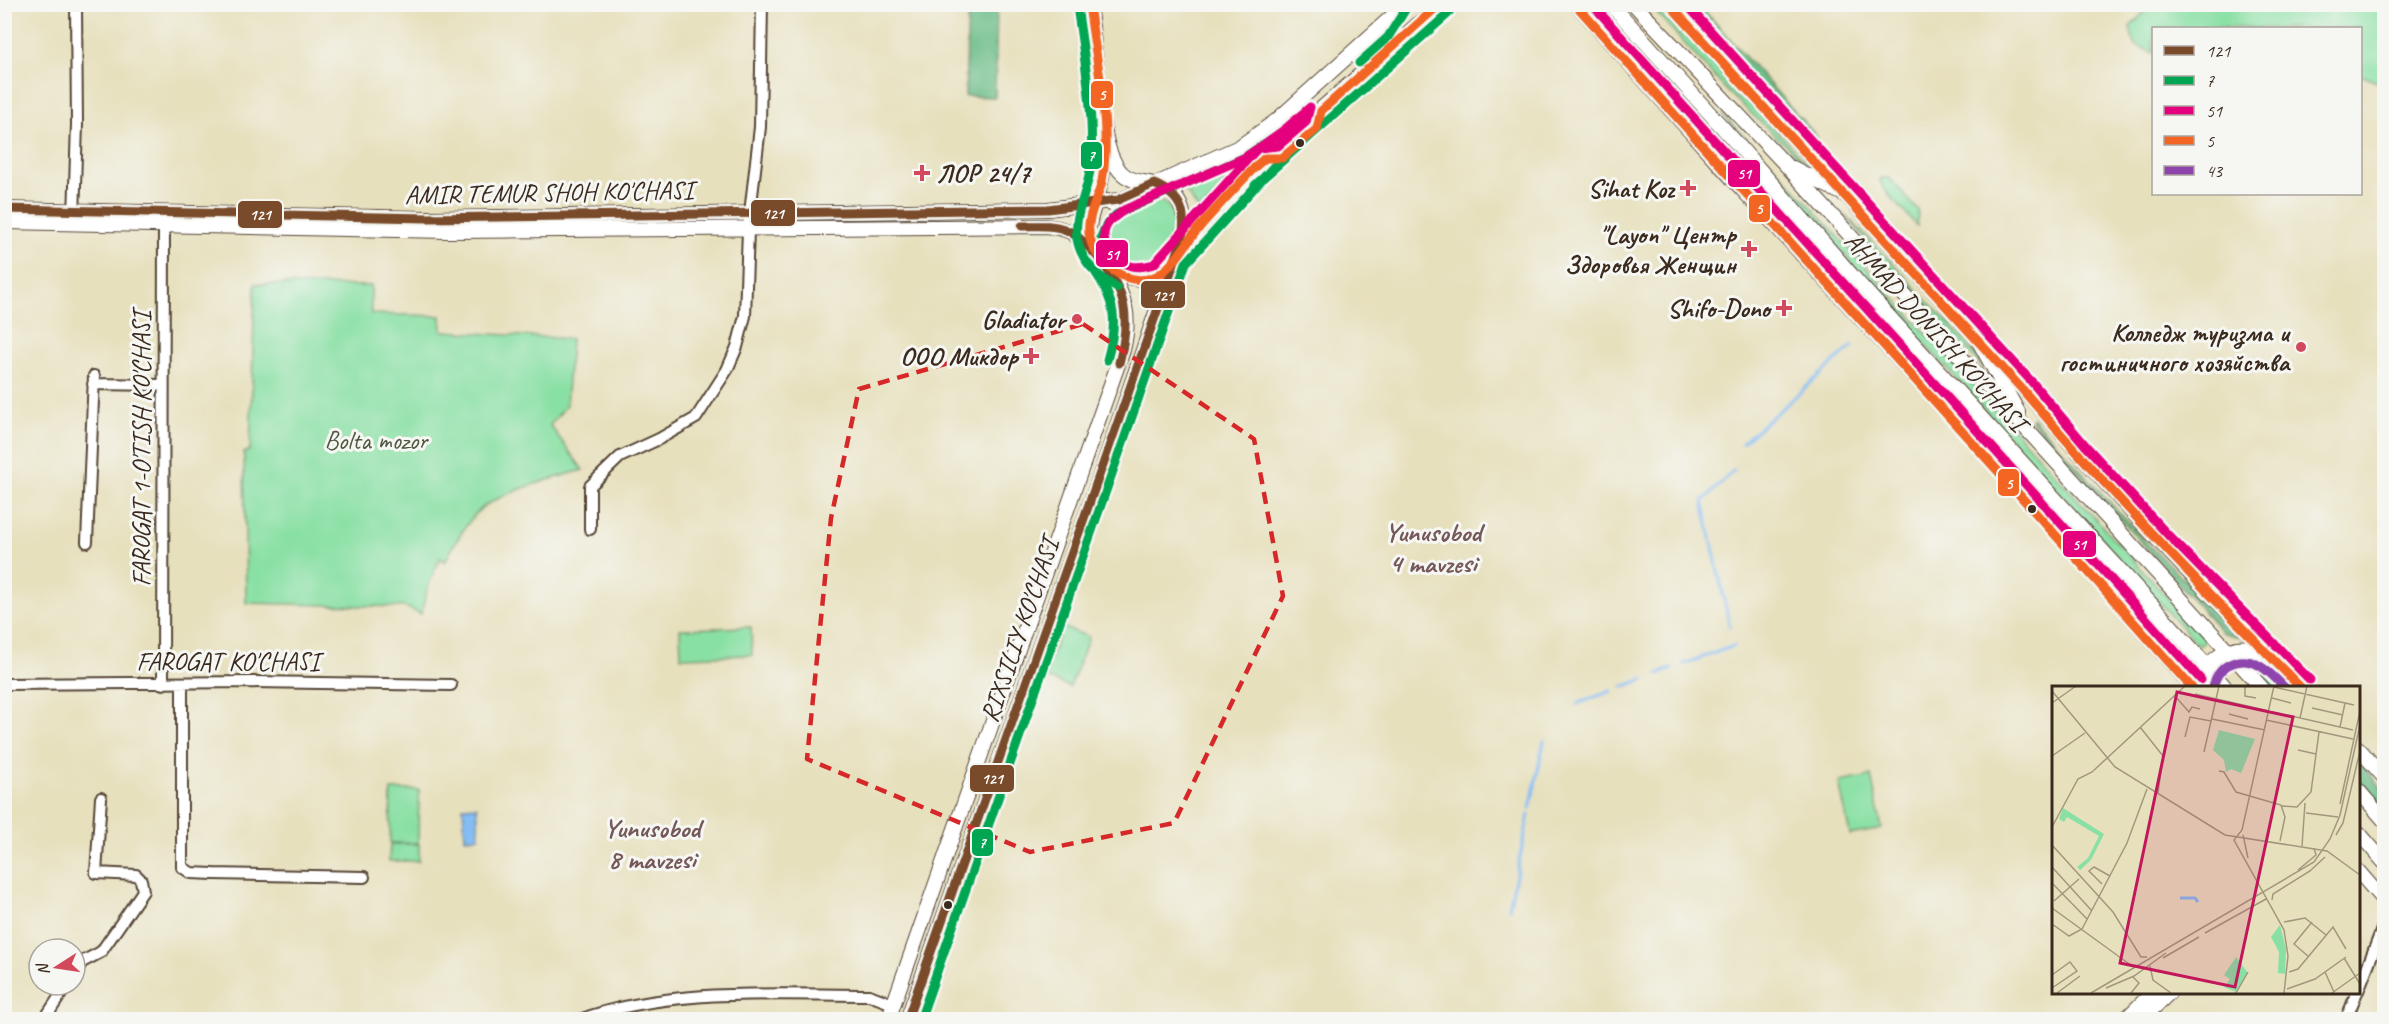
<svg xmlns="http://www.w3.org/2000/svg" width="2389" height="1024" viewBox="0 0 2389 1024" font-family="Caveat,sans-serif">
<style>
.green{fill:#89e0a4;stroke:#628561;stroke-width:1.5}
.forest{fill:#6ebe8a;stroke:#547454;stroke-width:1.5}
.water{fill:#83bdf4;stroke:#5f7489;stroke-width:1.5}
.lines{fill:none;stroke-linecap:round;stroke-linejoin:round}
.stream{stroke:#83bdf4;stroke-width:3}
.minor-casing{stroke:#554536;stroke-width:14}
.major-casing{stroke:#554536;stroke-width:16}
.minor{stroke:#fff;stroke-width:10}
.major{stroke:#fff;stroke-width:14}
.bus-1-casing{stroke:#f6f6f2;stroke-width:14}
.bus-2-casing{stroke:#f6f6f2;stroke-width:14}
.bus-3-casing{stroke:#f6f6f2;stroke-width:14}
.bus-4-casing{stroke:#f6f6f2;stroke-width:14}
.bus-5-casing{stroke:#f6f6f2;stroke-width:14}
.bus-1{stroke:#7a4b2a;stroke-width:9}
.bus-2{stroke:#00a651;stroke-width:9}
.bus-3{stroke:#e5007d;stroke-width:9}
.bus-4{stroke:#f26522;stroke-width:9}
.bus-5{stroke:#8e44ad;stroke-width:9}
.marked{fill:none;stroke:#d62828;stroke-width:4.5;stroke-dasharray:12 8;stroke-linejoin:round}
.bus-dot{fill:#3b2a1e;stroke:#f6f6f2;stroke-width:2}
.poi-dot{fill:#d1495b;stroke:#f6f6f2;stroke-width:2}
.labels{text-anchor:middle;stroke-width:6;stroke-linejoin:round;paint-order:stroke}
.poi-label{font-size:26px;font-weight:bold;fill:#3b2a1e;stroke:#f6f6f2;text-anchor:end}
.street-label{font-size:26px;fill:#3b2a1e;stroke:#f6f6f2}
.park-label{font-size:26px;fill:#4e5840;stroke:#f6f6f2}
.neighbourhood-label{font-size:27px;font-weight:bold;fill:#74585a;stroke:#f6f6f2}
.inset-river{fill:none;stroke:#83bdf4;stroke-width:3}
.inset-road{fill:none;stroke:#a2977d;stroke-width:1.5}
.view{fill:#c2185b;fill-opacity:0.15;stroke:#c2185b;stroke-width:3}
.inset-edge{fill:none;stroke:#3b2a1e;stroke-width:3}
.line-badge{stroke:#f6f6f2;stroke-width:2}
.badge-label{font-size:16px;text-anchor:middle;font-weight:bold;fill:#fff}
</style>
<rect width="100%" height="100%" fill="#f6f6f2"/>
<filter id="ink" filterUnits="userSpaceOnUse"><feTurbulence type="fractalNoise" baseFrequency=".0167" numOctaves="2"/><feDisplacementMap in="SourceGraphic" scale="12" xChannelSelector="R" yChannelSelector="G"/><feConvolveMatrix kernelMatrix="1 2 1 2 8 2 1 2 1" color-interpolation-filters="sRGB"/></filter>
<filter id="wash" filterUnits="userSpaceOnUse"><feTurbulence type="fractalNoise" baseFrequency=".008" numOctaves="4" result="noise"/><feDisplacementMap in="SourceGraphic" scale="24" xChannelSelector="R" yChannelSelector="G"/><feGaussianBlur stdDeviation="1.35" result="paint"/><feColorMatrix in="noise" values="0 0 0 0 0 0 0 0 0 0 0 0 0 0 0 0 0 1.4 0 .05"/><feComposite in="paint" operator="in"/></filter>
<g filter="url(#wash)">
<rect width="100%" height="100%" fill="#e7e0bd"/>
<path class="green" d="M2152 4 2384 5V85L2361 75 2360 28H2154L2153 53 2134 44 2130 27Z
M1585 5H1598L1691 108 1765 204 1764 206Z
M1650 5H1659L1821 178 1727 91Z
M1722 114 1773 165 2206 640 2199 646 1869 283Z
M1228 170 1230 174C1221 188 1213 202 1199 211L1188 194 1177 184 1203 174Z
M1881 178H1889L1918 210 1917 226 1883 188 1880 180Z
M1149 198C1180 202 1176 226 1166 247 1154 274 1134 278 1111 258 1102 249 1095 239 1098 226 1106 210 1131 199 1149 198Z
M1843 213C1875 243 1904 275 1934 308 1952 327 1972 346 1984 369L1887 264Z
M1789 219H1790L2186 657 2179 663 1820 262Z
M255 284 371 286V314L441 316 442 331 571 339 566 406 550 425 583 470C551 479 515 488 486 505 469 516 454 544 445 562L440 558 427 589 421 614 405 607 246 603 244 453 250 450Z
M751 627 752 655 681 657 680 629Z
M1062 627 1089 637 1070 687 1044 677Z
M1871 776 1882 829 1850 835 1839 782Z
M391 790H419L418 843H390Z
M390 844H419V861H389Z"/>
<path class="forest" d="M968 5H997L995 97 965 96Z
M1686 5H1699L1817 137 1816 145 1809 143Z
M2033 418 2150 546 2245 639 2222 632 2031 420Z
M2243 655C2263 659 2274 673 2288 688H2273Z
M2358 761 2384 790V810L2358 781Z"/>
<path class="water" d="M477 806 479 837 465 838 463 807Z"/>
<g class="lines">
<path class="stream" d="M1742 443 1853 346
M1730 627 1703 501 1734 470
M1684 664 1734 646
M1658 674 1672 669
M1622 687 1644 679
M1577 704 1611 691
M1530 809 1544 741
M1509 908 1529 815"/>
</g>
</g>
<g filter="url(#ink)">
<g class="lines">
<defs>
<path id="minor" d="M1575 4 1726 173 2033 508 2192 688
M1669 4 2022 389C2100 481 2182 570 2269 654
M74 217 77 124 76 4
M93 384 163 385
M590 529V486L620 457 659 439 696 418 727 370 737 347 745 316 748 230 760 127 762 4
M87 542 94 376
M4 684 254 682 451 685
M163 684 164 220
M182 684V867L191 873 214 874 364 877
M75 973 82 962 101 952 143 891 141 880 136 875 96 873 101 798
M2358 991 2384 924
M44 1020 67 985
M579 1020C670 987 774 995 869 995L893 1004
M2346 1020 2357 992"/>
<path id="major" d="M1089 4C1093 33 1096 62 1100 91 1103 116 1103 145 1117 167 1127 183 1141 180 1157 185 1183 193 1190 223 1181 245
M1611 4 1732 138 1863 288 2184 640 2226 688
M1634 4 1785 164 2262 688
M1750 168 1802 255
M1793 168 1845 195
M1111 204 1239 147 1276 121 1406 4
M4 209 427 218 1048 209 1118 200
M4 222 448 231 1046 226 1059 228 1071 232 1108 267 1121 276 1143 280 1156 276 1169 266 1198 229 1257 165 1441 4
M1095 251C1081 225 1096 208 1101 183 1104 170 1104 157 1104 145
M1978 340 2018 412
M2201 688C2202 676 2209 662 2219 656 2253 632 2280 665 2301 688
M2358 748 2384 777
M2358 790 2384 820
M2358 832 2384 862
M2358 871 2384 901
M4 1019 5 1020
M888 1020 1123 350C1131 317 1126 297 1108 269
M907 1020 1097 484 1173 263
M2125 1020 2153 992
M2141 1020 2170 992"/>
</defs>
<use href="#minor" class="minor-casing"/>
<use href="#major" class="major-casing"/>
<use href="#minor" class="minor"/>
<use href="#major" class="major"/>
<defs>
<path id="bus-1" d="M4 209 427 218 1048 209 1118 200 1154 184C1184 197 1188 216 1180 246L907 1020
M1022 226C1036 226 1051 224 1064 229 1077 234 1087 245 1096 255 1127 291 1131 318 1119 363"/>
<path id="bus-2" d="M1077 6C1084 57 1094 110 1091 162 1090 189 1073 212 1077 239 1081 261 1098 277 1117 288
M1359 63 1388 37 1405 10
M1255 185 1449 13
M1101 237 1106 225 1117 214 1245 157 1286 129
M1094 270C1116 302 1118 322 1107 360
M920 1020 1186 263 1274 166"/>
<path id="bus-3" d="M1592 4C1794 231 2000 453 2201 680
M1686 4 2031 381 2086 446 2168 535 2310 680
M1310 107 1306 122 1278 146 1259 148 1284 130Z
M1257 149 1154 264C1146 266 1139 268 1131 266 1113 261 1095 240 1109 222 1113 218 1119 214 1124 210L1244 158Z"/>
<path id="bus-4" d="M1089 4C1095 54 1107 104 1105 154 1104 164 1104 175 1101 185 1096 203 1085 220 1090 238 1097 267 1133 291 1160 274 1176 263 1186 243 1198 229 1217 207 1237 186 1257 165L1265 158H1282L1317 129 1321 111 1440 4
M1575 4C1780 233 1989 458 2192 688
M1669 4 2022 389C2110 493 2205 590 2301 688"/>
<path id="bus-5" d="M2213 688C2215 678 2219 670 2228 665 2251 652 2270 672 2285 688"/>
</defs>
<use href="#bus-1" class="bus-1-casing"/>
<use href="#bus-2" class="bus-2-casing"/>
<use href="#bus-3" class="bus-3-casing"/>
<use href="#bus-4" class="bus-4-casing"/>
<use href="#bus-5" class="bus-5-casing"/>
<use href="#bus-1" class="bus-1"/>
<use href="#bus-2" class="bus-2"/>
<use href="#bus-3" class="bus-3"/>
<use href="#bus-4" class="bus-4"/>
<use href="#bus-5" class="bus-5"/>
</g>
</g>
<path class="marked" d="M1083 324 1254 439 1283 596 1174 823 1030 852 807 759 831 518 859 389Z"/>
<g class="bus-dot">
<circle cx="1300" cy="143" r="5"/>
<circle cx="2032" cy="509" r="5"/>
<circle cx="948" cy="905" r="5"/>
</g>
<g class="poi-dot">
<path d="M919 164h6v6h6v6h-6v6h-6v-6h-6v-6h6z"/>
<path d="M1685 179h6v6h6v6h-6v6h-6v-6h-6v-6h6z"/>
<path d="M1746 240h6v6h6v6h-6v6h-6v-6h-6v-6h6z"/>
<path d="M1781 299h6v6h6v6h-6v6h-6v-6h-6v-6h6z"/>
<circle cx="1077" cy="319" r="6"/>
<circle cx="2301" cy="347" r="6"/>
<path d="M1028 347h6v6h6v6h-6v6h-6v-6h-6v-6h6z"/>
</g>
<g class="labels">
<g class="poi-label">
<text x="936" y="182" text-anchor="start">ЛОР 24/7</text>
<text x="1674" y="197">Sihat Koz</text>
<text x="1736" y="243">"Layon" Центр<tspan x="1736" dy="30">Здоровья Женщин</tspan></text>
<text x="1770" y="317">Shifo-Dono</text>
<text x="1065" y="328">Gladiator</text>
<text x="2289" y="341">Колледж туризма и<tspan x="2289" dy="30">гостиничного хозяйства</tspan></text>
<text x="1018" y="365">ООО Микдор</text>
</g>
<g class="street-label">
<text transform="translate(549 192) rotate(-1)" y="9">AMIR TEMUR SHOH KO'CHASI</text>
<text transform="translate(1936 331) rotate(48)" y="9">AHMAD DONISH KO'CHASI</text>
<text transform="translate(141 449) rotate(-90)" y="9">FAROGAT 1-O'TISH KO'CHASI</text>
<text transform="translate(1019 630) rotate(-71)" y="9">RIXSILIY KO'CHASI</text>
<text x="228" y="670">FAROGAT KO'CHASI</text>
</g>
<g class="park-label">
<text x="376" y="449">Bolta mozor</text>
</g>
<g class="neighbourhood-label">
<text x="1433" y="541">Yunusobod<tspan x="1433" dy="31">4 mavzesi</tspan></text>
<text x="652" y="837">Yunusobod<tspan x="652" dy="31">8 mavzesi</tspan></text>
</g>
</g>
<g transform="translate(2052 686)">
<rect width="308" height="308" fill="#e7e0bd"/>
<path d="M167 44 203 53 189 87 179 83 174 86 172 74 161 64ZM11 122 52 148 39 174 28 184 25 181 36 172 47 150 15 131 12 136 7 133ZM228 239 234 263 233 288 226 287 227 266 219 251ZM184 271 196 287 184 306 172 301 178 293 172 289Z" fill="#89e0a4"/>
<path class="inset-river" d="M128 212H143L146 216"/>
<path class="inset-road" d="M193 0V10L204 12M222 0 190 144 182 154 232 244 236 270 232 307M222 1 302 19M0 5 63 81 173 149 275 165 308 189M143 8 301 44M123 10 137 26 140 21 148 23M220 12 239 17M0 17 24 0M260 22 291 29M177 28 196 33M248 32 255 0M160 33 213 44M214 34 301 53M88 41 111 70 106 107M288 41 293 17M133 51 138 31 159 35M246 64 264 68M152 66 167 0M0 70 33 47M167 85 172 86 184 106 229 119 233 131 228 155M288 118 308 25M230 120 245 121 259 106 267 46M254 127 286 131M0 141 26 93 40 86 133 0M191 149 196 172M284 149 291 137 308 65M0 159 61 226 89 271H95M250 160 253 117M0 181 40 225M246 184 264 169 262 162M0 197 35 233M50 198 37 185 42 181 58 190M220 214 221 208 258 185 273 171M2 215 27 193M0 222 80 280M232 236 253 232 274 249M0 238 17 250 30 243 75 157 95 103M153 247 214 213M257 271 242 258 260 236M111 272 147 251M292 272 308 298M98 280 101 294 119 307M237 286 246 283 281 241 294 263M273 286 282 306M0 289 18 276 25 285 0 302M54 302 82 290 114 267M235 303 263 293 294 271M5 307 28 290M39 307 262 176 278 153 288 129 308 39M79 307 87 297 81 291M184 307 196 286M280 307 308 287"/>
<path class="view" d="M125 6 241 31 183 301 68 277Z"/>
<rect width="308" height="308" class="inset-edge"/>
</g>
<g class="line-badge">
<rect x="1090" y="80" width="24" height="29" rx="6" fill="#f26522"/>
<rect x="1080" y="141" width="23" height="29" rx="6" fill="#00a651"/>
<rect x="1727" y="159" width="34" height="29" rx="6" fill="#e5007d"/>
<rect x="1748" y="194" width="23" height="29" rx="6" fill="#f26522"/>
<rect x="750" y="199" width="46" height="28" rx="6" fill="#7a4b2a"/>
<rect x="237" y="200" width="46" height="29" rx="6" fill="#7a4b2a"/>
<rect x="1095" y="239" width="34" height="29" rx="6" fill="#e5007d"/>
<rect x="1140" y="280" width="46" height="29" rx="6" fill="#7a4b2a"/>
<rect x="1997" y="468" width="23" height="29" rx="6" fill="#f26522"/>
<rect x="2062" y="530" width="35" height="28" rx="6" fill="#e5007d"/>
<rect x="969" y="764" width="46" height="29" rx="6" fill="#7a4b2a"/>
<rect x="971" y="828" width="23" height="29" rx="6" fill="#00a651"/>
</g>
<g class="badge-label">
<text x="1102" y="100">5</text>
<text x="1091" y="161">7</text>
<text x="1744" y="179">51</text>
<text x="1759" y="214">5</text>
<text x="773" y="219">121</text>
<text x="260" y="220">121</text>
<text x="1112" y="260">51</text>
<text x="1163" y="301">121</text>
<text x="2009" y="489">5</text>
<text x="2079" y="550">51</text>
<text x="992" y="784">121</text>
<text x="982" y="848">7</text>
</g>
<rect width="2389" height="1024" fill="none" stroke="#f6f6f2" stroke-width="24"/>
<rect x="2152" y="27" width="210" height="168" fill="#f6f6f2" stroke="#aba49d" stroke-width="1.5"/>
<rect x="2164" y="46" width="30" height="9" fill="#7a4b2a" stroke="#aba49d" stroke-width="1.5"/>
<text x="2206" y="57" font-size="18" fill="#3b2a1e">121</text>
<rect x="2164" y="76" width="30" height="9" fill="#00a651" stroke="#aba49d" stroke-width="1.5"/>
<text x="2206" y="87" font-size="18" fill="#3b2a1e">7</text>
<rect x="2164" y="106" width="30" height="9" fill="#e5007d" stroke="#aba49d" stroke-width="1.5"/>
<text x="2206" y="117" font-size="18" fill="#3b2a1e">51</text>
<rect x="2164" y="136" width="30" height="9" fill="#f26522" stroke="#aba49d" stroke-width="1.5"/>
<text x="2206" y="147" font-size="18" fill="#3b2a1e">5</text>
<rect x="2164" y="166" width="30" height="9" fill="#8e44ad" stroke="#aba49d" stroke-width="1.5"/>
<text x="2206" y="177" font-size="18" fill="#3b2a1e">43</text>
<g transform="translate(57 967) rotate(258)"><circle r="28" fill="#f6f6f2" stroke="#aba49d" stroke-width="1.5"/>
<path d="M0-4.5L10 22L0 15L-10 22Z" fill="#d1495b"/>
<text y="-9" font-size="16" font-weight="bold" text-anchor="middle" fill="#3b2a1e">N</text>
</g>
</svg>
